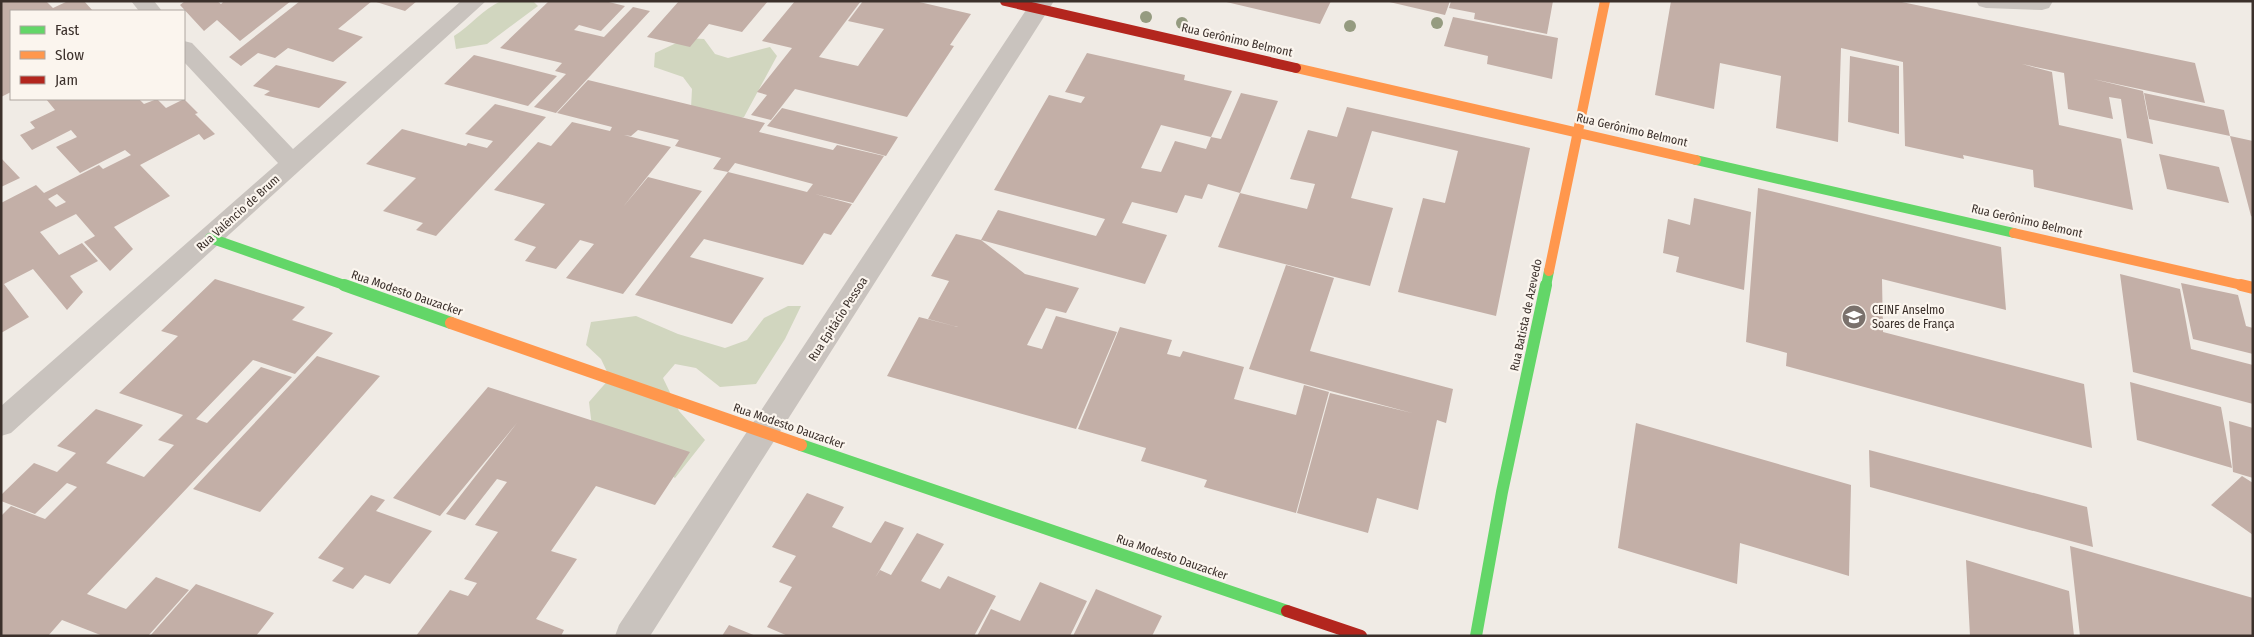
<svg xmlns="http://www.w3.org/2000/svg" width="2254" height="637" viewBox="0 0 2254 637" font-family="'Fira Sans Condensed',sans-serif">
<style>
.green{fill:#d1d6bf}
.building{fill:#c3afa7;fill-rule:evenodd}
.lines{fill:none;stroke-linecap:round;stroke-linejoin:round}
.lane{fill:#c9c3be;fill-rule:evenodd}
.street{fill:#c9c3be;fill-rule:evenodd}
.fast-far1{stroke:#63d668;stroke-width:10}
.fast{stroke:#63d668;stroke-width:12}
.slow-far1{stroke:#ff974d;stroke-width:10}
.slow{stroke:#ff974d;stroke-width:12}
.jam-far1{stroke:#b3261e;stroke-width:10}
.jam{stroke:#b3261e;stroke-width:12}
.tree{fill:#959b80}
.labels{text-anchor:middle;stroke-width:4.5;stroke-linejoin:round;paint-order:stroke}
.street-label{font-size:12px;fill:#3b302b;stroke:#fbf5ee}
.poi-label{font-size:12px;fill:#3b302b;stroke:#fbf5ee;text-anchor:start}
</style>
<rect width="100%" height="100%" fill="#f0ebe5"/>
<path class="green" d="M501 1H533L538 6 487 44 456 49 454 36C470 26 483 9 501 1Z
M687 38 704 39 715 54 728 58 770 47 777 56 744 117 721 125 691 108 692 89 683 77 654 67 655 53Z
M788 306H801L785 339 756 384 720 387 696 368 675 364 663 378 679 411 705 440 675 478 654 463 593 435 589 402 610 378 601 359 586 345 591 322 636 316 678 334 725 348 747 340 764 318Z"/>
<path class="building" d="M1 1H46L53 8 68 1H84L93 11H11V92L1 97Z
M185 1H217L221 4 224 1H291L240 41 217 20 204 31 180 5Z
M300 1H372L338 29 363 37 333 62 288 48 275 58 258 53 241 66 229 57Z
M373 1H417L405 11Z
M549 1H605L625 6 601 31 579 25 574 30 604 37 633 7 650 11 556 113 534 107 566 74 555 71 562 63 500 48Z
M679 1H768L742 32 709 24 690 47 647 37Z
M795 1H861L819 57 858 66 884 29 848 21 863 1H915L971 14 950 45 954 46 907 117 795 89 771 120 751 115 767 95 757 92 792 48 762 41Z
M1222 1H1331L1320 24Z
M1385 1H1450L1445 15Z
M1451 1H1553L1547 34 1474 19 1475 13 1449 8Z
M1671 1H1897L2195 63 2205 103 2093 79 2143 91 2153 144 2127 138 2121 99 2109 97 2113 119 2068 109 2064 73 2022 64 2052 72 2059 125 2121 139 2133 210 2034 187 2033 170 1963 155 1964 159 1905 146 1903 62 1841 48 1838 142 1776 128 1781 76 1720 63 1714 109 1655 95Z
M1453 17 1558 38 1552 79 1487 64 1488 56 1444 46Z
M1087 53 1185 75 1184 80 1232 91 1211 137 1161 125 1141 168 1161 172 1175 141 1206 149 1211 137 1221 139 1241 93 1278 101 1240 193 1307 209 1315 184 1290 179 1308 130 1337 137 1347 107 1530 148 1496 316 1398 292 1423 198 1445 203 1458 151 1372 131 1351 198 1393 208 1370 286 1218 247 1240 193 1208 184 1202 199 1185 195 1177 213 1132 202 1122 223 1167 235 1145 284 981 240 998 210 1096 236 1105 219 994 190 1049 95 1081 103 1085 97 1065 92Z
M474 55 557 76 528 106 444 84Z
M1850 56 1899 66V134L1848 122Z
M276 65 347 82 319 108 264 95 270 91 253 86Z
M588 80 765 123 759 132 833 150 837 145 884 156 853 203 815 194 852 204 831 235 824 233 803 265 704 239 690 257 764 278 732 324 635 295 728 172 807 192 813 184 735 163 728 172 713 169 721 158 675 146 679 140 638 130 631 136 624 135 671 147 623 207 648 177 702 191 623 294 566 278 594 244 580 240 556 269 525 261 536 247 514 240 545 204 494 190 538 142 551 146 572 122 610 131 612 127 557 113Z
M2144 93 2224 110 2230 136 2253 141V217L2251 216 2230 136 2149 119Z
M46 99H139L144 104 157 99 166 108 184 99 198 113 195 114 215 134 204 140 199 134 140 165 170 196 114 227 133 249 110 271 84 242 95 236 76 214 40 232 59 255 82 243 98 261 70 276 83 292 67 310 33 269 4 284 29 317 1 333V203L36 185 44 193 99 165 103 169 131 155 125 150 80 173 56 147 77 137 71 130 32 150 20 135 35 128 30 122 55 110ZM57 194 66 202 56 207 48 199Z
M495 104 546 117 436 236 416 230 423 223 383 211 416 178 366 164 402 129 466 146 468 143 487 148 493 141 465 134Z
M782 108 898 137 886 156 767 126Z
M2159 154 2219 167 2229 203 2167 189Z
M1 158 20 178 1 187Z
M1758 188 2001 247 2006 310 1882 279 1883 332 2084 384 2092 448 1786 366 1787 353 1746 342Z
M1694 198 1751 212 1744 290 1676 272 1679 257 1663 253 1668 219 1690 225Z
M956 234 981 240 1025 274 1079 288 1066 313 1046 308 1027 345 1042 349 1056 316 1117 332 1076 429 887 376 919 317 958 327 928 319 949 281 931 276Z
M1286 265 1334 278 1310 351 1453 389 1446 423 1437 420 1418 510 1377 498 1368 533 1297 513 1330 393 1412 413 1249 369Z
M2120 274 2180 289 2191 349 2253 365V404L2133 372Z
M215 279 305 307 292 320 333 333 295 374 253 360 196 419 207 423 261 367 292 377 87 594 126 609 156 577 189 590 148 636H103L62 620 48 636H1V516L11 506 45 519 77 487 67 483 35 514 1 501V495L34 463 57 472 76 453 57 446 96 409 143 425 106 463 144 477 174 445 158 440 183 415 119 393 178 336 161 331Z
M2181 283 2238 295 2246 326 2253 328V354L2193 339Z
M1120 327 1172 340 1167 354 1180 357 1183 351 1244 367 1234 399 1296 415 1304 385 1329 392 1296 513 1204 487 1207 480 1141 461 1146 448 1078 429Z
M317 356 380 376 260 512 193 489Z
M2130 382 2221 407 2232 468 2137 440Z
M488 387 690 452 655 505 596 486 551 551 577 559 536 619 564 630 561 636H416L450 590 468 596 477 583 464 579 498 532 475 525 507 482 497 479 465 520 446 514 517 423 440 516 393 498Z
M2229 421 2253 428V478L2233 472Z
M1636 423 1851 485 1849 576 1740 543 1737 584 1618 548Z
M1869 450 2087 507 2093 547 1870 487Z
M2242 476 2253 483V535L2211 505Z
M807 493 844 507 832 527 871 543 885 521 904 528 875 578 880 570 891 575 917 533 944 544 921 581 940 589 948 576 996 596 974 636H788L767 627 792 587 779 582 796 556 772 547Z
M371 495 385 500 376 511 432 531 390 584 365 575 353 589 332 581 344 568 318 558Z
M2070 546 2253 598V636H2080Z
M1966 560 2069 591 2074 636H1970Z
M1040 582 1087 601 1070 636H977L991 609 1020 621Z
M196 584 274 613 256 636H150Z
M1096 589 1162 616 1152 636H1073Z
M729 625 756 636H722Z"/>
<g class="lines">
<path class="lane" d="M1976 1H2053L2049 8 2042 10 1986 8 1979 6Z"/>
<path class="street" d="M131 1H154L162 11H139Z
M461 1H486L11 433 1 436V406L278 163 184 62V41L192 43 293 149Z
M1032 1H1054L650 636H615L619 625Z"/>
<path class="fast-far1" d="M1696 160 2014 233
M210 238 347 286
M1546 286 1549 271"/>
<path class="fast" d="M344 285 451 323
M801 445 1287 611
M1476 636 1502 492 1546 285"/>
<path class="slow-far1" d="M1296 68 1696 160
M2014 233 2246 286
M1549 271 1605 1"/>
<path class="slow" d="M2241 285 2253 288
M451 323 801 445"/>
<path class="jam-far1" d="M1005 1 1296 68"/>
<path class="jam" d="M1287 611 1361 636"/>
</g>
<g class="tree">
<circle cx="1146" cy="17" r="6"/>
<circle cx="1182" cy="23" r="6"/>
<circle cx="1437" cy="23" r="6"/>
<circle cx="1350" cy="26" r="6"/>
</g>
<defs>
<symbol id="school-disc" viewBox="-11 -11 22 22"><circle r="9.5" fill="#7a716c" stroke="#fbf5ee"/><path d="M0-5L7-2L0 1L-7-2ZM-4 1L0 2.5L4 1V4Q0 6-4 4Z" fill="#fff"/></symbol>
</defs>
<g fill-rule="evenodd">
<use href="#school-disc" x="1840" y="303" width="28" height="28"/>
</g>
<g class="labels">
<g class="street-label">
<text transform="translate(1237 40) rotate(13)" y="4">Rua Gerônimo Belmont</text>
<text transform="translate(1632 130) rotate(13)" y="4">Rua Gerônimo Belmont</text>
<text transform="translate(238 213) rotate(-42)" y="4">Rua Valêncio de Brum</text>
<text transform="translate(2027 221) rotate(13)" y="4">Rua Gerônimo Belmont</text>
<text transform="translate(407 293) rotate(19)" y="4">Rua Modesto Dauzacker</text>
<text transform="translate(1526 315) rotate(-78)" y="4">Rua Batista de Azevedo</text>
<text transform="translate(838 319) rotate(-57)" y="4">Rua Epitácio Pessoa</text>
<text transform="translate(789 426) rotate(19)" y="4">Rua Modesto Dauzacker</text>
<text transform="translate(1172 557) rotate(19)" y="4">Rua Modesto Dauzacker</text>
</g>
<g class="poi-label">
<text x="1872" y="314">CEINF Anselmo<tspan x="1872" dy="14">Soares de França</tspan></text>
</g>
</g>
<rect width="2254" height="637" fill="none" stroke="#3b302b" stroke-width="5"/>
<rect x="10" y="10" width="175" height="90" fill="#fbf5ee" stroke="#aea6a0"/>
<rect x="20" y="26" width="25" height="8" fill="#63d668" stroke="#aea6a0"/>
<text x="55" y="35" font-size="15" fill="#3b302b">Fast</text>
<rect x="20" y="51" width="25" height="8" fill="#ff974d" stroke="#aea6a0"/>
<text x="55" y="60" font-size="15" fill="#3b302b">Slow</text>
<rect x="20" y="76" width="25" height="8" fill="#b3261e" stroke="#aea6a0"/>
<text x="55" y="85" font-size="15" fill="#3b302b">Jam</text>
</svg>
